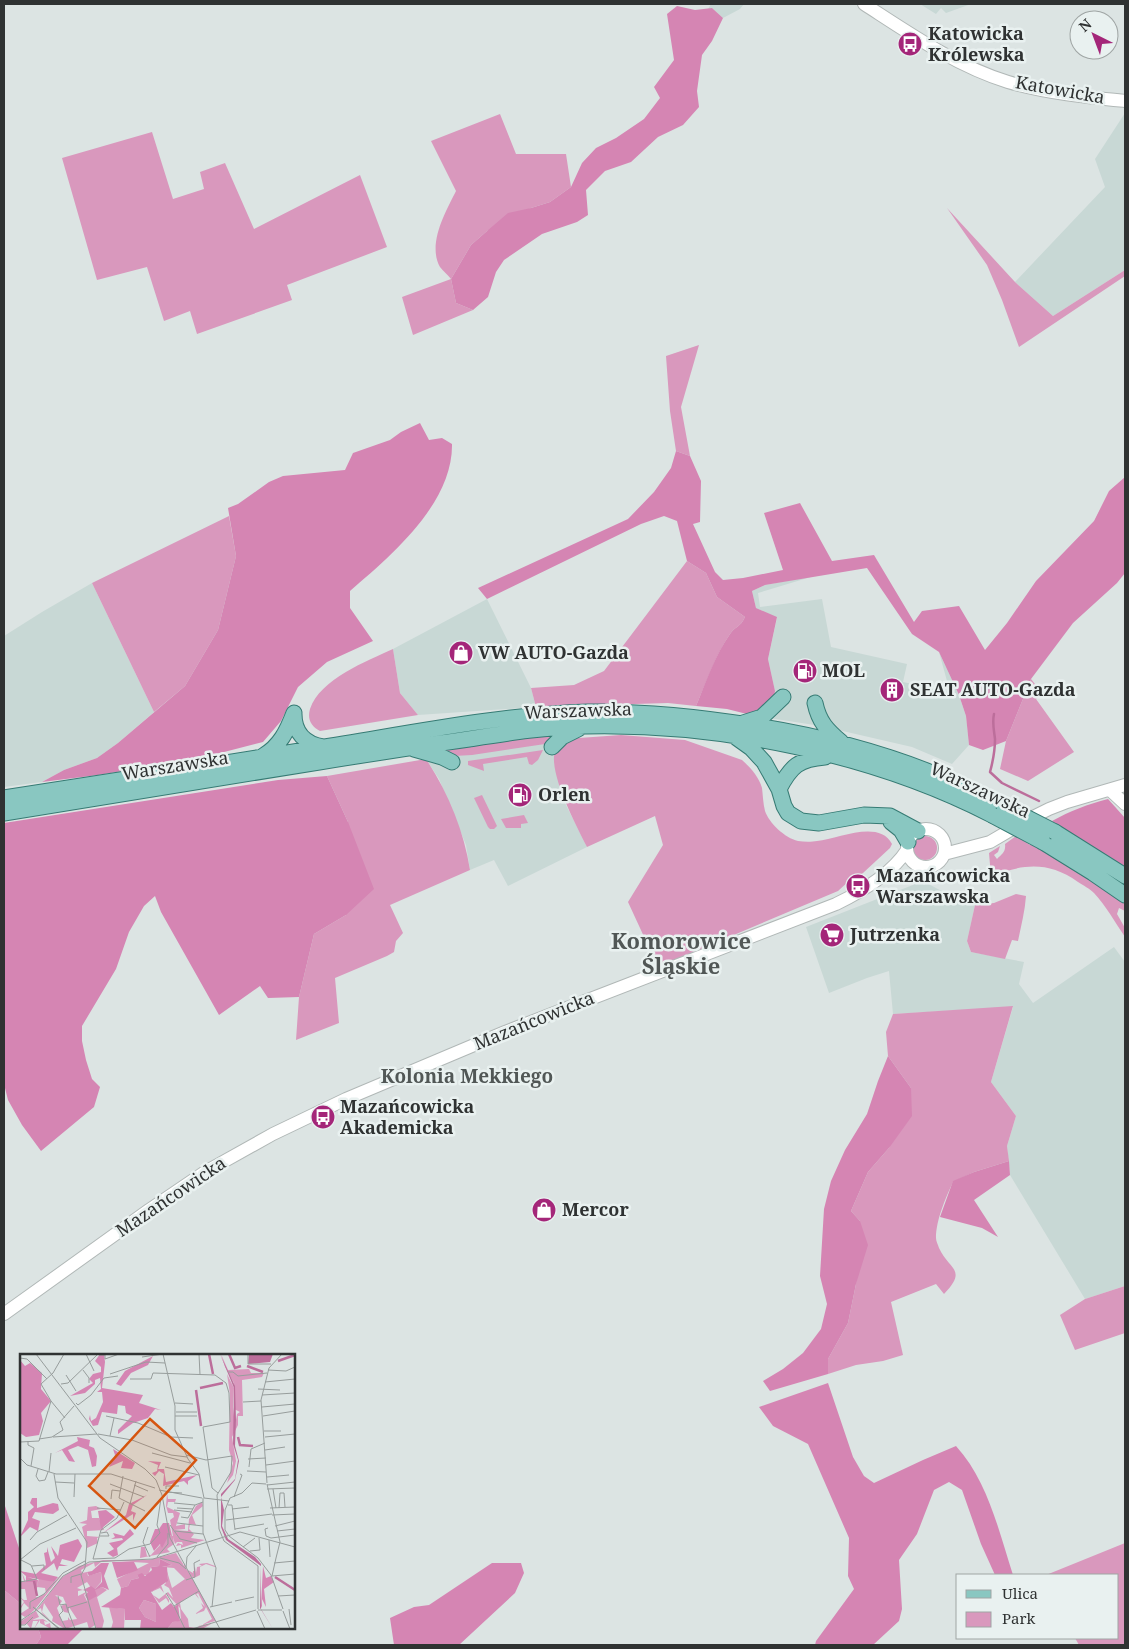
<svg xmlns="http://www.w3.org/2000/svg" width="1129" height="1649" viewBox="0 0 1129 1649" font-family="'Noto Serif',serif">
<style>
.built{fill:#c8d8d5}
.green{fill:#d998bd}
.forest{fill:#d585b3}
.lines{fill:none;stroke-linecap:round;stroke-linejoin:round}
.stream{stroke:#bc6e9b;stroke-width:2.5}
.secondary-casing{stroke:#b1b8b7;stroke-width:14}
.primary-casing{stroke:#367b74;stroke-width:17}
.secondary{stroke:#fff;stroke-width:12}
.primary{stroke:#89c7c1;stroke-width:15}
.primary-bridge-casing{stroke:#367b74;stroke-width:17;stroke-linecap:butt}
.primary-bridge{stroke:#89c7c1;stroke-width:15}
.labels{text-anchor:middle;stroke-width:5;stroke-linejoin:round;paint-order:stroke}
.poi-label{font-size:18px;font-weight:bold;fill:#2f3232;stroke:#e9f1f0;text-anchor:start}
.street-label{font-size:18px;fill:#2f3232;stroke:#e9f1f0}
.neighbourhood-label{font-size:19px;font-weight:bold;fill:#515756;stroke:#e9f1f0}
.district-label{font-size:22px;font-weight:bold;fill:#515756;stroke:#e9f1f0}
.inset-river{fill:none;stroke:#bc6e9b;stroke-width:2.5}
.inset-road{fill:none;stroke:#979d9c;stroke-width:1}
.view{fill:#d65510;fill-opacity:0.15;stroke:#d65510;stroke-width:2.5}
.inset-edge{fill:none;stroke:#2f3232;stroke-width:2.5}
</style>
<rect width="100%" height="100%" fill="#dce4e3"/>
<path class="built" d="M711 4H744L740 9 723 18 712 8 708 9Z
M920 4H971L946 13 941 8 936 14Z
M1125 113V270L1053 316 1015 282 1105 187 1095 159Z
M814 576 758 593 760 607 822 599 831 647 907 664 903 682 949 692 947 681 939 652 959 695 966 716 969 745 952 764 912 747 821 726 769 718 775 691 768 659 777 618 756 608 752 591 765 585Z
M92 583 154 712 118 743 97 758 64 770 42 782 4 787V636L42 612Z
M487 599 531 688 536 707 418 715 400 693 393 649Z
M565 739 563 799 587 847 508 886 494 860 470 870 466 845 439 779 426 759Z
M923 881 947 894 975 905 967 941 971 952 1024 962 1019 984 1033 1003 1114 947 1125 962V1286L1085 1299 1010 1175 1007 1146 1016 1116 991 1082 1013 1007 893 1014 889 971 867 978 829 993 806 927Z"/>
<path class="green" d="M500 114 516 154H566L571 187 550 202 531 208 487 231 471 245 451 279 456 303 473 310 413 335 402 297 451 279C448 275 443 271 440 267 427 244 446 211 456 191L431 141Z
M152 132 173 199 204 189 200 172 225 163 254 229 360 175 387 247 287 285 292 300 197 334 190 311 164 321 147 267 97 280 62 158Z
M947 208 1015 282 1053 316 1125 270V276L1019 347 1002 300 987 265Z
M699 345 681 407 690 456 676 451 670 411 666 356Z
M229 516 236 556 218 630 185 686 154 712 92 583Z
M687 561 706 573 717 597 745 617C740 628 735 626 730 634 716 654 706 683 696 706L668 703 536 707 531 688 574 685 604 671Z
M393 649 400 693 418 715 320 731C311 726 307 719 310 709 320 679 367 661 393 649Z
M1031 679 1042 693 1036 699 1074 752 1028 781 1000 769 1006 741Z
M562 732 545 744 472 755 454 756 433 749Z
M621 735 685 740 742 760C750 767 759 777 762 788 763 796 763 803 765 811 769 823 785 838 798 841 804 842 812 842 817 841 838 839 879 819 892 844L890 848 863 873 850 880 838 891 658 967 628 902 663 845 655 816 587 847C577 827 548 773 555 751 557 747 562 742 565 739Z
M543 750 538 760 532 765 529 764 527 757 483 764 484 771 468 765V761Z
M426 759C448 792 464 831 470 870L390 905 403 933 396 941 394 952 387 956 335 978 339 1023 296 1040 299 997 314 934 346 915 348 822 327 776Z
M482 795 497 826 494 829H490L488 827 474 798Z
M524 815 528 823 521 824V828H506L501 819Z
M913 848a12 12 0 1 1 24 0a12 12 0 1 1-24 0Z
M1016 836 1030 845H1036L1125 900V911L1119 908 1117 914 1125 928V937C1115 922 1106 906 1094 893 1090 889 1083 885 1078 882 1048 861 1024 864 991 876L989 853 1000 846 998 852 994 855 997 859C1002 854 1006 852 1005 844Z
M1016 894 1026 896C1025 911 1021 926 1018 941L1012 940 1005 959 971 952 967 941 975 905 994 903Z
M1013 1006 991 1082 1016 1116 1007 1146 1009 1161 974 1172 953 1182C946 1197 936 1220 936 1238 936 1241 938 1245 939 1248 949 1270 968 1269 944 1294L936 1284 891 1302 903 1355 883 1361 856 1365 828 1374V1359L848 1323 856 1284 860 1221 851 1211 868 1172 889 1148 911 1088 888 1056 886 1032 893 1014Z
M1125 1286V1333L1075 1350 1060 1315 1085 1299Z
M1125 1543V1645H1079L1075 1638H1118V1575H1046Z
M4 1590 21 1604V1628H38L41 1637 36 1645H4Z"/>
<path class="forest" d="M677 6 695 10 712 8 723 18 712 41 702 55 697 91 699 107 683 125 658 137 631 162 605 171 586 190 588 215 577 222 542 234 504 260 496 272 488 297 473 310 456 303 451 279 471 245 487 231 508 213 531 208 550 202 571 187 582 163 596 148 616 138 644 119 660 98 654 87 674 60 667 14Z
M420 423 429 440 442 438 452 444C453 503 392 555 350 591V608L373 641 327 662 298 687 281 721 263 742 197 759 98 775 42 782 64 770 97 758 118 743 185 686 218 630 236 556 228 508 238 504 269 482 283 476 345 470 353 453 390 440 401 432Z
M676 451 690 456 701 481 700 522 693 524 715 572 723 580 743 578 783 570 764 513 800 503 832 561 874 555 914 622 922 611 959 606 985 650 1007 623 1036 581 1094 521 1109 491 1125 477V573L1117 583 1073 623 1031 679 1006 741 983 750 969 745 966 716 959 695 939 652 912 634 867 568 765 585 752 591 756 608 777 617 768 659 775 691 773 704 755 716 727 709 696 706C706 682 715 655 730 634 735 626 740 628 745 617L717 597 706 573 687 561 677 521 664 516 641 524 487 599 478 588 628 519 654 492 671 468Z
M327 776 348 822 374 889 346 915 314 934 299 997 268 998 260 986 219 1015 161 912 155 896 144 906 129 932 116 969 82 1026V1041L86 1060 92 1079 100 1087 94 1107 41 1151 22 1125 8 1100 4 1084V823L278 780Z
M1108 799 1125 818V869L1052 821C1070 811 1088 804 1108 799Z
M888 1056 911 1088 912 1116 889 1148 868 1172 851 1211 860 1221 868 1245 856 1284 848 1323 828 1359V1374L770 1391 763 1381 783 1369 803 1353 821 1329 827 1304 820 1276 824 1209 831 1181 845 1150 867 1114 878 1081Z
M1009 1161 1010 1175 974 1200 998 1237 982 1228 940 1217 953 1181 974 1172Z
M828 1383 853 1457 864 1476 874 1483 923 1460 956 1446C988 1481 999 1532 1013 1575H995L981 1544 962 1490 949 1482 934 1490 917 1534 899 1560 902 1609 899 1621 873 1645H815L816 1641 854 1589 848 1576 849 1538 808 1444 773 1426 759 1407Z
M4 1503 21 1554V1604L4 1590Z
M492 1563H521L524 1573 515 1593 459 1645H394L390 1618 414 1607 429 1605Z
M38 1628H84L67 1645H36L41 1637Z"/>
<g class="lines">
<path class="stream" d="M994 714C992 723 994 730 995 739 995 750 993 761 990 772L1002 783 1039 801"/>
<defs>
<path id="secondary" d="M864 4C909 33 956 66 1008 82 1046 93 1086 97 1125 101
M1110 790 1125 804
M907 848a19 19 0 1 1 38 0a19 19 0 1 1-38 0Z
M944 854 990 842 1031 818 1049 809 1067 802 1125 785
M4 1314 149 1210 205 1172 273 1134 346 1099 505 1032 836 904C861 892 892 873 907 850"/>
<path id="primary" d="M815 703C819 722 827 730 841 742
M294 714C294 732 305 744 323 747
M743 723 762 717 783 697
M737 738 751 748 764 762 779 789 784 806 788 813 801 821 819 823 864 815 890 816 918 831
M552 747 562 737 578 729
M414 749 442 757 452 762
M263 756C280 746 287 731 294 713
M779 789C791 766 799 759 825 757
M4 798C109 782 213 765 318 748 407 734 497 715 588 712 644 711 700 717 756 726 844 740 925 764 1004 806
M4 813C109 796 214 779 319 762 369 754 419 746 469 739 508 733 546 727 585 726 720 723 872 753 992 815
M891 822 901 830 908 842
M1055 832 1125 876
M1043 842 1093 873 1125 895"/>
</defs>
<use href="#secondary" class="secondary-casing"/>
<use href="#primary" class="primary-casing"/>
<use href="#secondary" class="secondary"/>
<use href="#primary" class="primary"/>
<defs>
<path id="primary-bridge" d="M1004 806 1055 832
M992 815 1043 842"/>
</defs>
<use href="#primary-bridge" class="primary-bridge-casing"/>
<use href="#primary-bridge" class="primary-bridge"/>
</g>
<defs>
<symbol id="bus-disc" viewBox="-11 -11 22 22"><circle r="9.5" fill="#a42679" stroke="#e9f1f0"/><path d="M-5-6H5V4H4V6H2V4H-2V6H-4V4H-5ZM-3.5-4V0h7V-4ZM-3.5 1.2v1.5H-2V1.2ZM2 1.2v1.5H3.5V1.2Z" fill="#fff"/></symbol>
<symbol id="shop-disc" viewBox="-11 -11 22 22"><circle r="9.5" fill="#a42679" stroke="#e9f1f0"/><path d="M-5-2.5h2.3a2.7 3.5 0 0 1 5.4 0H5L5.5 6h-11ZM-1.5-2.5h3a1.5 2.3 0 0 0-3 0Z" fill="#fff"/></symbol>
<symbol id="fuel-disc" viewBox="-11 -11 22 22"><circle r="9.5" fill="#a42679" stroke="#e9f1f0"/><path d="M-5.5-6h7V0h2V4h1.3V-2.5L3-4.5l.8-.8L6-3V5H2.5V1h-1V6h-7ZM-4.2-4.7v3.2H.2V-4.7Z" fill="#fff"/></symbol>
<symbol id="building-disc" viewBox="-11 -11 22 22"><circle r="9.5" fill="#a42679" stroke="#e9f1f0"/><path d="M-4-6H4V6H1V3H-1V6H-4ZM-2.5-4.3h1.7v1.8h-1.7ZM.8-4.3h1.7v1.8H.8ZM-2.5-1h1.7V.8h-1.7ZM.8-1h1.7V.8H.8Z" fill="#fff"/></symbol>
<symbol id="supermarket-disc" viewBox="-11 -11 22 22"><circle r="9.5" fill="#a42679" stroke="#e9f1f0"/><path d="M-6-5.5h2.5l.6 2H6L4.5 2H-2.5L-4.4-4H-6ZM-1.5 3.2a1.3 1.3 0 1 0 .1 0ZM3 3.2a1.3 1.3 0 1 0 .1 0Z" fill="#fff"/></symbol>
</defs>
<g fill-rule="evenodd">
<use href="#bus-disc" x="896" y="30" width="28" height="28"/>
<use href="#shop-disc" x="447" y="639" width="28" height="28"/>
<use href="#fuel-disc" x="791" y="657" width="28" height="28"/>
<use href="#building-disc" x="878" y="676" width="28" height="28"/>
<use href="#fuel-disc" x="506" y="781" width="28" height="28"/>
<use href="#bus-disc" x="844" y="872" width="28" height="28"/>
<use href="#supermarket-disc" x="818" y="921" width="28" height="28"/>
<use href="#bus-disc" x="309" y="1103" width="28" height="28"/>
<use href="#shop-disc" x="530" y="1196" width="28" height="28"/>
</g>
<g class="labels">
<g class="poi-label">
<text x="928" y="40">Katowicka<tspan x="928" dy="21">Królewska</tspan></text>
<text x="478" y="659">VW AUTO-Gazda</text>
<text x="822" y="677">MOL</text>
<text x="910" y="696">SEAT AUTO-Gazda</text>
<text x="538" y="801">Orlen</text>
<text x="876" y="882">Mazańcowicka<tspan x="876" dy="21">Warszawska</tspan></text>
<text x="850" y="941">Jutrzenka</text>
<text x="340" y="1113">Mazańcowicka<tspan x="340" dy="21">Akademicka</tspan></text>
<text x="562" y="1216">Mercor</text>
</g>
<g class="street-label">
<text transform="translate(1060 90) rotate(10)" y="6">Katowicka</text>
<text transform="translate(578 711) rotate(-2)" y="6">Warszawska</text>
<text transform="translate(175 766) rotate(-9)" y="6">Warszawska</text>
<text transform="translate(980 790) rotate(25)" y="6">Warszawska</text>
<text transform="translate(534 1021) rotate(-22)" y="6">Mazańcowicka</text>
<text transform="translate(171 1197) rotate(-34)" y="6">Mazańcowicka</text>
</g>
<g class="neighbourhood-label">
<text x="467" y="1083">Kolonia Mekkiego</text>
</g>
<g class="district-label">
<text x="681" y="949">Komorowice<tspan x="681" dy="25">Śląskie</tspan></text>
</g>
</g>
<g transform="translate(20 1354)">
<rect width="275" height="275" fill="#dce4e3"/>
<path d="M201 0 208 16 229 15 231 19H244L242 23 222 26 223 62H218V71L212 83 216 107 213 121 207 129 213 109 209 96 210 40 207 20 214 34 213 53 215 72 217 60 220 58 214 55 215 38 214 29 205 13ZM147 139 148 145H156L155 148H148L147 153 160 159 156 172 165 170V175L154 176 168 177 169 165 176 152 182 148 183 152 172 161 176 171 170 170 169 175 174 180 171 184 185 186 161 194V191L156 192 158 189 163 191 162 188H157L155 190 153 183 154 190 147 195 150 198 120 204 121 193H125L127 202 131 201 149 181 153 182 150 166 154 163 153 159H148L146 152ZM76 152 81 155 71 157 72 164H79L84 176 67 177V182L80 183 77 184 78 189 67 194 62 173 67 170 59 169 67 166 68 153ZM157 198 164 212 165 209V213L171 221 168 216 173 219V217H175L174 214 175 213 176 219 177 213 182 212 179 210 187 209 195 212V217V213L186 210 180 213V221L174 224 171 222 198 271 195 267 182 271 192 265 186 253 184 257 175 260 183 254 181 249 185 253 178 239 176 241H177L179 245 175 240 170 242 160 249 161 255 168 265 169 273 176 274 181 271 179 272 187 270H191L182 275H147L153 268 161 266 160 254 147 240 146 241 149 246V249L146 244 139 249 133 241 139 245 148 238 153 244 149 234 144 231 146 229V227L141 231 144 239 140 234 131 238 148 225 146 214 152 234 165 225 154 214 142 213 152 211 140 205 139 212 131 213 128 221H117L119 224 111 226 108 232 101 234 97 225 129 209 96 207 81 208 75 213 74 209 61 216 62 219 67 218 68 222 81 218V228L75 235 82 233 87 236 77 243 84 267 82 275H77L75 271 69 275 67 268 45 275 32 267 33 263 24 249 22 258 30 266 19 258 24 261 22 259 21 254 16 257 19 263 12 266 23 265 28 268 24 267 25 271 30 269 31 275 20 269V266L14 275 18 267H13L11 275 7 270 0 271V268L17 256 41 224 59 212 83 206H128L156 199 162 209ZM67 228 76 241 67 247 64 241 68 237 58 242V237L63 236 57 234ZM35 241 43 243 46 250 41 252 44 258 49 259V253L57 265 50 266 48 263V266L42 267 37 254 42 247ZM2 219 6 228H13L16 243H19L26 239 25 234 17 233 19 223 34 228 42 221 15 255 9 261 1 265 5 263 0 260 9 254 4 249 0 256V249L1 252 4 248 0 243 9 250 4 246H7L5 235H0V228L4 227ZM124 246 136 250V268L125 263 119 254ZM89 253 105 255 104 275H91L93 268Z" fill="#d998bd" fill-rule="evenodd"/>
<path d="M80 0H84L85 8 82 34 123 41 119 49 141 56 135 55 128 64 113 69 98 80V76L112 62 106 59 105 52 98 51 97 60 82 58 78 71 73 72 69 65 70 61 71 67 76 64 83 48 82 38H77L81 35 80 24 75 26V30L65 39 50 42 73 29 69 25 73 20 81 18V13L75 7ZM133 2 128 11 111 19 101 32 96 30 105 17ZM0 6 5 12 10 9 22 19 21 35 31 47 21 59 23 67 19 81 6 83 0 79ZM57 83 70 86 69 92 74 94 77 102 76 112 72 113 68 96 58 92 48 96 55 108 49 107 42 96 35 99 58 87ZM93 95 115 109 112 115 101 114 103 107 89 113 95 101ZM128 107 141 108 138 115H144L146 128 177 121 168 127V131L164 127 143 132 144 120 139 117 135 122 132 119 137 117 138 111ZM127 141 113 151 111 157 116 159 113 167V160L83 179 106 161 109 150ZM12 144H17V154L33 149 38 150 39 156 33 160 15 158 12 164 20 167 18 177 10 173 0 183 8 166V158L14 153 10 149ZM86 156 95 163 81 175 78 157ZM143 169H149L152 182 149 181 142 194 140 190 134 197 130 188 135 175H139ZM110 175 114 180 97 194 98 201 93 203 87 199 94 195 89 189 103 186 102 184 91 185 95 183 93 179 104 182ZM58 185 62 192 54 208 42 205 40 210 48 212H39L37 217 34 209 21 219 38 223 34 228 7 223 18 226 16 243 13 228H6V222L0 217 16 220 26 211 24 199 27 198V193L31 208 35 204 31 192 38 202 40 191ZM140 205 152 211 142 213H147L148 227 131 238 142 256 151 249 154 253 158 250 160 267 153 268 147 275H120L121 266H105V255L81 253 100 241 101 234 108 232 111 226 119 224 117 221 122 219 125 222 132 216 131 213 139 212ZM124 246 136 250V268L125 263 119 254ZM92 208H114L118 216 97 224ZM81 209H89L84 222 89 236 82 233 75 236 77 242 68 247 65 241 68 238 63 236 71 232 75 235 82 228 81 218 69 222 67 218 72 217ZM243 212 246 224 251 222 254 228 244 235 246 253 242 245V254L241 252Z" fill="#d585b3" fill-rule="evenodd"/>
<path d="M200 0 215 32 216 66 215 92 219 107 215 126 201 143 204 156 202 172 208 185 235 203 241 210V255L253 275 240 254 241 212 206 186 201 173V140L215 125 218 106 213 90 214 34ZM229 0 252 1 253 0 250 8 228 10Z" fill="#bc6e9b"/>
<path class="inset-river" d="M189 0 193 20M209 0 215 14 221 12M258 7 275 1M227 12 243 18M180 34 203 29M176 36 181 72M218 83 220 91 233 92M255 223 275 236M14 227 17 242"/>
<path class="inset-road" d="M16 0 80 84 125 115 136 126 142 141 150 184 200 275M66 0 74 17M179 0 180 21M228 0V10H251M79 1H85V5L99 0M122 3 143 0 155 52V76L168 105 179 120 184 144M0 4 7 5 27 25M63 16 69 24V29M248 16 266 17 275 13M208 18H213L218 22 247 19M90 20 126 8 145 9M46 21 56 37M110 25H131L133 19 195 21 206 29 209 39 210 68 183 73 192 134 198 139M245 28 275 25M41 30 48 29 78 0M238 35 260 36M242 41 275 39M31 47 45 64M223 48 241 47M56 49 58 51 71 41 84 24 98 22M155 49 173 50M242 53 275 50M156 58H177M86 62 118 69 151 83 173 84M155 62H177M243 62 275 57M244 77H261M78 80 112 86 151 101 167 103M90 82 94 64M33 83 77 80M245 83 275 80M19 85 32 83 43 76 40 68 54 52M8 87V91L14 94 11 112M0 88 19 87 31 47 21 30 33 19 44 0M245 96 265 93M132 99 170 109M166 101 186 106 212 102 211 118 197 141 199 175 204 187 238 212V255M0 104 7 111 36 120H91L135 134M228 105 246 104M246 111 275 107M145 113 179 121M229 113 231 95 245 89M18 115 16 122 19 127 25 126 28 118M227 117 246 118M29 118 31 99M34 120 38 144 67 188 65 214 61 221 76 275M103 122 99 144 125 157M247 123 269 121M35 128 54 129M247 129 241 46 249 14 262 0M90 130 124 143M246 130 232 129 222 139 210 144 205 156V176L209 182 238 204 251 221 263 255M247 130 260 188 256 204M114 131 128 137M247 131 275 128M146 135V132H159M247 135 275 134M253 135 256 154M139 136 182 144M146 138 162 139M54 143 55 120M214 143 222 121 220 120M183 144V179L196 214 192 253M184 144 209 147M91 145 92 136 100 137M154 149 175 151M110 150 116 127M208 151H212L215 176M77 154 101 156M157 154 173 155M250 154 275 153M259 154 260 139H264L265 153M212 155 229 153M154 156 172 158M252 161 275 160M161 163 168 164 175 151 183 148M206 166 252 160M157 169 183 172M150 171 160 185 177 189M255 172 275 167M128 173 123 188 130 203M248 174 245 175 246 182 251 184 275 181M215 175 244 170M155 177 183 180M257 177 275 175M80 182H89L87 178 81 179M10 186 17 178 47 161M249 186 250 203M223 193 235 184M230 197 240 196 239 184M137 203 148 190V179M140 204 159 209 166 215M73 205 95 204 109 195 130 190 140 179 137 171 141 144M73 205 81 176 97 164 104 148M0 206 20 190 56 174M254 209 275 207M12 212 24 211V216M166 214 167 203 176 192M252 222 256 204M252 222 275 220M166 226 175 223 174 209 180 206M0 228 17 225 11 211 1 206M51 229V223L61 220M146 239 154 252M38 242 40 251 46 250 47 254 67 248M258 242 275 241M215 247 234 243M41 252 43 257 39 261 46 275M190 253 212 248M47 254 55 275M10 255V248L24 240 43 219 65 207M269 255 271 271M238 256H262M237 257 245 275M263 257 270 275M0 267 15 257 43 222 69 208 133 205 220 178 275 193M0 271H5L13 263M39 275 13 253 40 275M165 275 154 252 179 237M172 275 236 256"/>
<path class="view" d="M130 65 176 106 115 174 69 132Z"/>
<rect width="275" height="275" class="inset-edge"/>
</g>
<rect width="1129" height="1649" fill="none" stroke="#2f3232" stroke-width="10"/>
<rect x="956" y="1574" width="162" height="65" fill="#e9f1f0" stroke="#9fa5a4"/>
<rect x="966" y="1590" width="25" height="8" fill="#89c7c1" stroke="#9fa5a4"/>
<text x="1002" y="1599" font-size="15" fill="#2f3232">Ulica</text>
<rect x="966" y="1612" width="25" height="15" fill="#d998bd" stroke="#9fa5a4"/>
<text x="1002" y="1624" font-size="15" fill="#2f3232">Park</text>
<g transform="translate(1094 35) rotate(318)"><circle r="24" fill="#e9f1f0" stroke="#9fa5a4"/>
<path d="M0-4L9 19L0 12L-9 19Z" fill="#a42679"/>
<text y="-8" font-size="14" font-weight="bold" text-anchor="middle" fill="#2f3232">N</text>
</g>
</svg>
